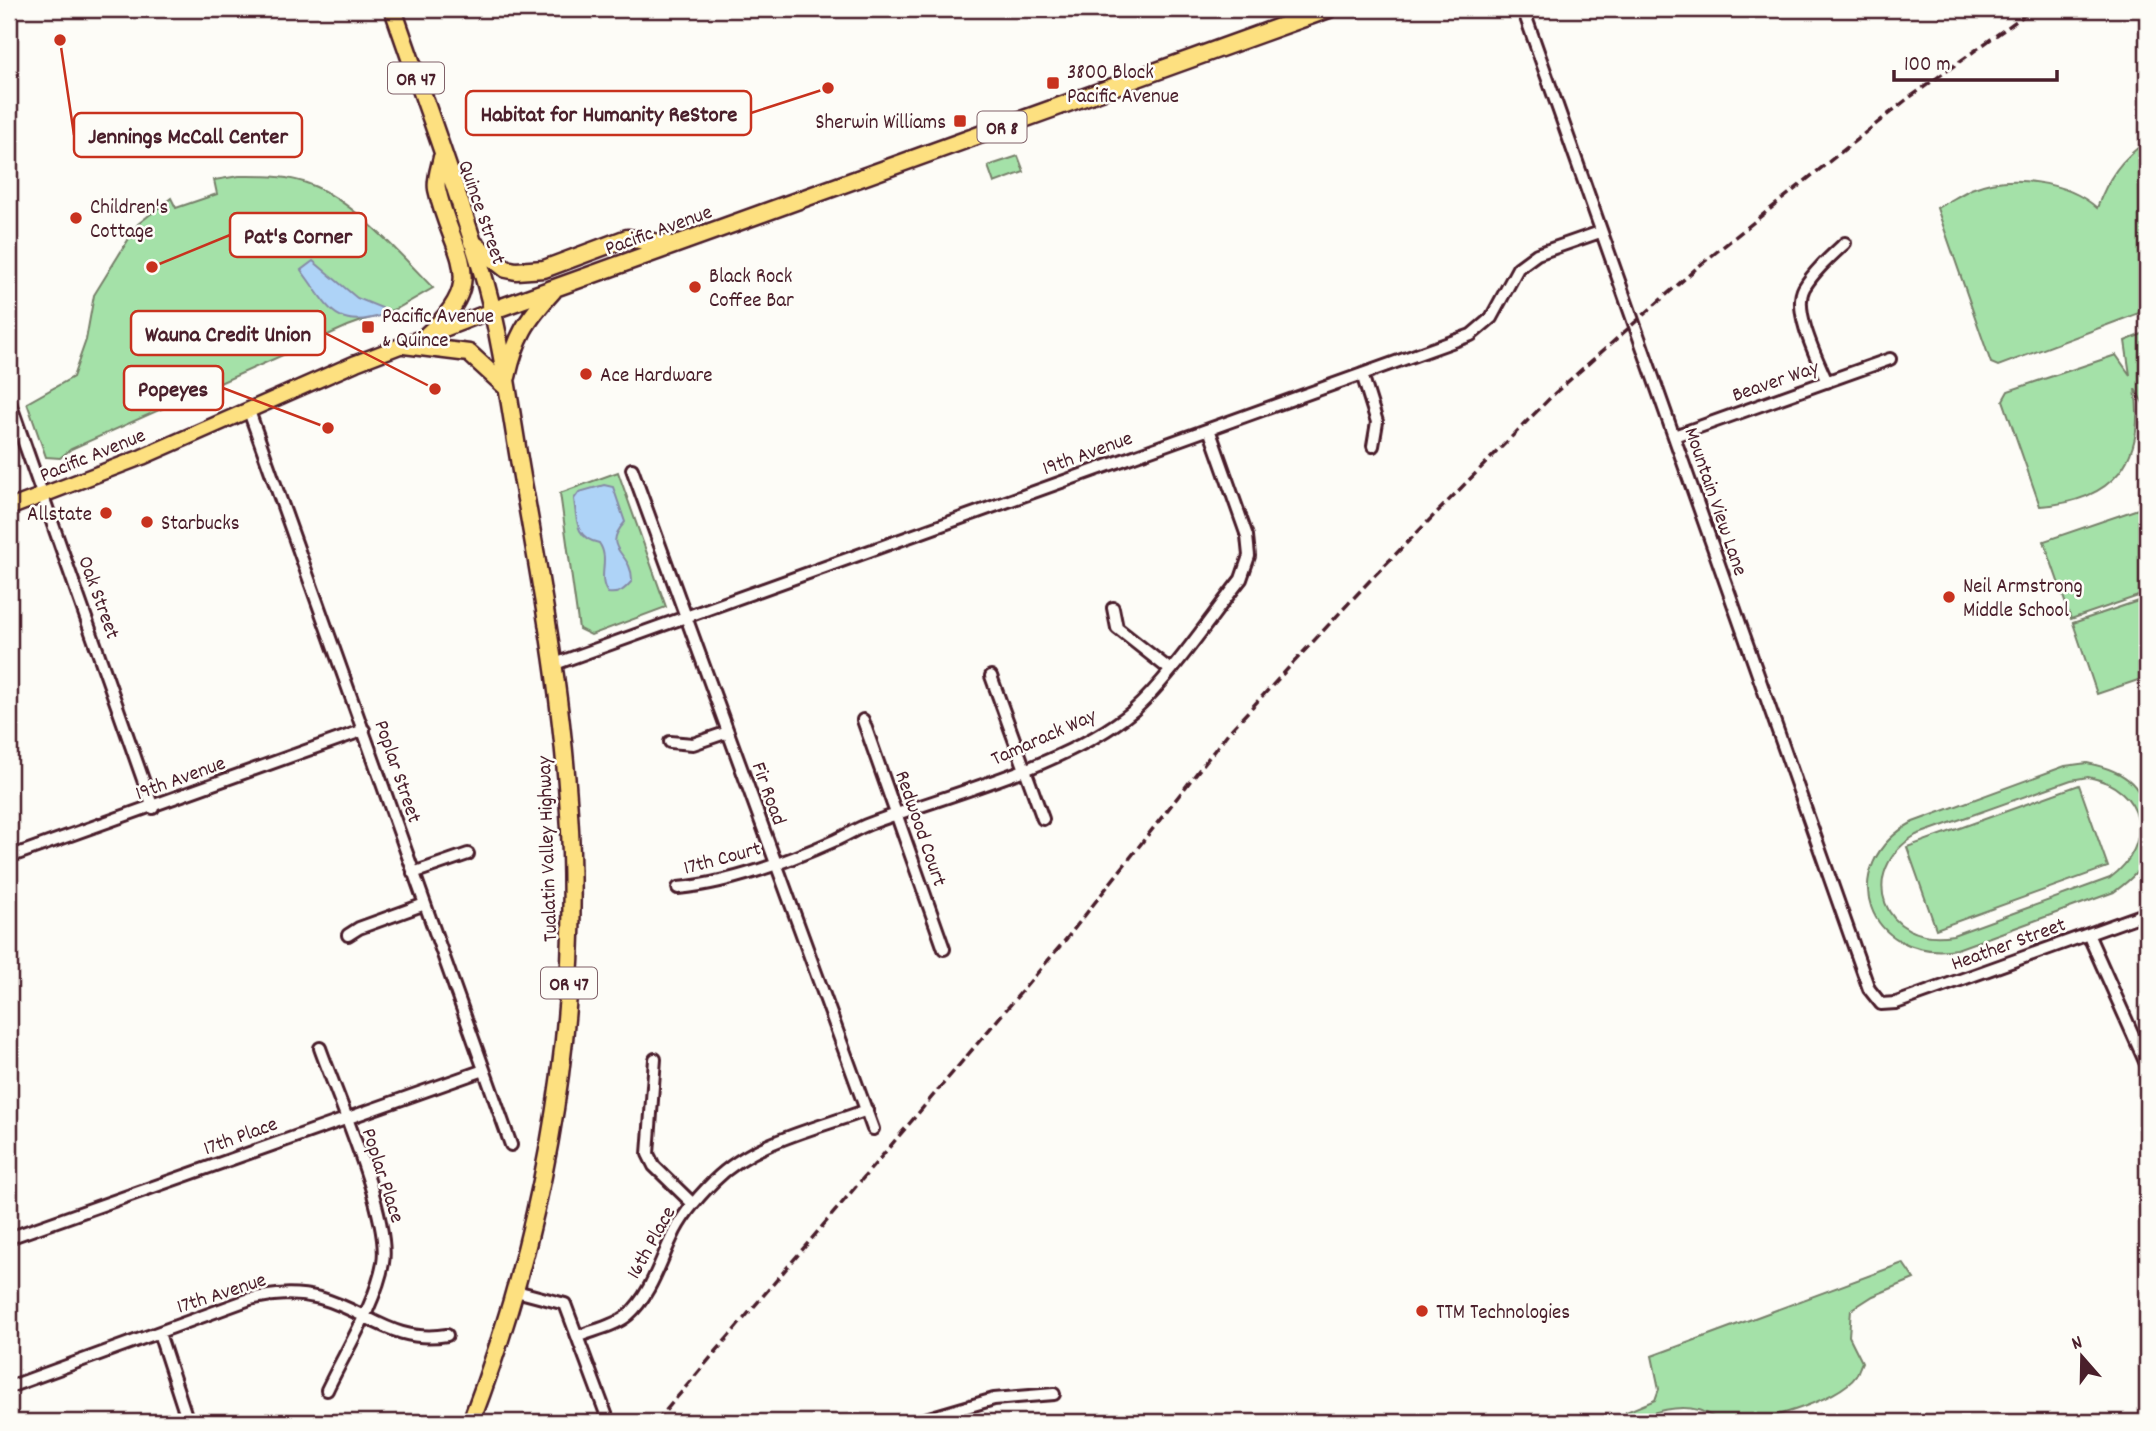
<svg xmlns="http://www.w3.org/2000/svg" width="2156" height="1431" viewBox="0 0 2156 1431" font-family="Dekko,sans-serif">
<style>
.green{fill:#a4e1a8;stroke:#77806a;stroke-width:2;fill-rule:evenodd}
.water{fill:#aed3f7;stroke:#868ba5;stroke-width:2}
.lines{fill:none;stroke-linecap:round;stroke-linejoin:round}
.minor-casing{stroke:#4a1f2b;stroke-width:16}
.major-casing{stroke:#4a1f2b;stroke-width:19}
.highway-casing{stroke:#4a1f2b;stroke-width:21}
.minor{stroke:#fdfcf7;stroke-width:10}
.major{stroke:#fde080;stroke-width:14}
.highway{stroke:#fde080;stroke-width:16}
.rail{stroke:#4a1f2b;stroke-width:3.5;stroke-dasharray:10 5;stroke-linecap:butt}
.poi-dot{fill:#c8321e;stroke:#fdfcf7;stroke-width:2.5}
.labels{text-anchor:middle;stroke-width:5;stroke-linejoin:round;paint-order:stroke}
.shield{fill:#fdfcf7;stroke:#806168;stroke-width:2}
.shield-label{font-size:19px;font-weight:bold;fill:#4a1f2b}
.poi-label{font-size:21px;fill:#4a1f2b;stroke:#fdfcf7;text-anchor:start}
.street-label{font-size:21px;fill:#4a1f2b;stroke:#fdfcf7}
.leader{fill:none;stroke:#c8321e;stroke-width:2.5}
.callout-dot{fill:#c8321e;stroke:#fdfcf7;stroke-width:2.5}
.callout{fill:#fdfcf7;stroke:#c8321e;stroke-width:2.5}
.callout-label{font-size:23px;text-anchor:middle;font-weight:bold;fill:#4a1f2b}
</style>
<rect width="100%" height="100%" fill="#fdfcf7"/>
<filter id="ink" filterUnits="userSpaceOnUse"><feTurbulence type="fractalNoise" baseFrequency=".0143" numOctaves="2"/><feDisplacementMap in="SourceGraphic" scale="14" xChannelSelector="R" yChannelSelector="G"/><feConvolveMatrix kernelMatrix="1 2 1 2 8 2 1 2 1" color-interpolation-filters="sRGB"/></filter>
<g filter="url(#ink)">
<path class="green" d="M2147 141V310L1998 366 1991 363 1937 208C1948 202 1960 195 1971 189 2009 173 2067 181 2097 208 2108 178 2121 159 2147 141Z
M1018 156 1024 172 994 183 988 166Z
M239 176C262 176 287 175 309 184 354 201 400 254 433 288L398 308 348 326 71 449 60 458 46 457 27 403 73 377 86 340 94 295 138 224 171 198 176 208 217 194 214 180Z
M2147 332V410L2135 389C2146 461 2113 501 2040 506L2003 400 2008 391 2116 355 2130 375 2125 341Z
M618 472 666 607 591 635 579 629 560 493Z
M2147 506V593L2071 619 2044 541Z
M2147 598V677L2097 694 2073 623Z
M2087 763C2126 771 2147 786 2147 828 2147 863 2143 871 2114 892L1957 949C1867 963 1833 866 1913 822L2065 766ZM2088 777C2145 788 2156 844 2110 878L1953 935C1883 947 1855 872 1916 835L2071 780Z
M2079 785 2108 867 1936 929 1907 847Z
M1903 1263 1914 1279 1873 1296 1851 1310 1849 1336 1862 1362C1860 1366 1858 1372 1856 1376 1840 1400 1755 1426 1727 1422 1718 1421 1708 1413 1698 1410 1682 1405 1649 1410 1637 1422H1630L1626 1412 1655 1400 1659 1389 1652 1356Z"/>
<path class="water" d="M313 261 357 298 382 308 386 314C334 332 329 307 301 270Z
M604 485 613 487 625 522C599 551 633 551 632 581 625 589 619 595 608 593 596 577 611 560 599 543 575 538 577 521 574 499L579 492Z"/>
<g class="lines">
<defs>
<path id="minor" d="M1523 9 1869 989 1881 1004 1896 1003 2147 913
M1362 374 1377 422 1373 446
M1827 382C1818 361 1792 310 1804 288 1814 271 1831 256 1845 243
M9 400 153 808
M249 411 511 1145
M1674 436 1890 359
M632 469 873 1129
M1113 608 1117 628 1169 669
M552 665 1471 335 1491 318 1518 268 1537 254 1600 232
M991 676 1043 819
M863 720 944 949
M670 742 693 744 728 732
M9 857 364 730
M413 873 468 854
M678 888C731 883 787 862 836 840 847 835 858 828 869 824 949 794 1069 765 1133 711 1169 679 1210 618 1241 579L1249 556 1247 536 1209 429
M2088 934 2147 1066
M348 935 359 928 425 904
M320 1048C337 1096 391 1217 383 1263 376 1303 345 1352 327 1390
M655 1059 648 1154 654 1166 693 1204
M9 1238 484 1070
M516 1291 565 1304 609 1422
M159 1333 188 1422
M579 1336C594 1330 615 1326 628 1315 650 1296 660 1262 672 1237 681 1216 698 1197 714 1181 754 1141 816 1129 867 1110
M9 1387 250 1299C274 1294 295 1292 320 1298 368 1311 392 1344 447 1335
M915 1422 994 1399 1054 1394"/>
<path id="major" d="M9 508 142 457 356 363 491 311"/>
<path id="highway" d="M393 9C424 100 459 192 486 285 504 350 513 431 526 499 547 616 567 734 571 853 577 1048 540 1241 471 1422
M472 242 506 269 516 271 544 269 627 238 672 245
M491 311 1329 9
M427 335C492 278 451 255 437 189 435 180 440 167 442 157
M404 345 469 353 505 386
M507 377C516 336 526 321 553 291"/>
</defs>
<use href="#minor" class="minor-casing"/>
<use href="#major" class="major-casing"/>
<use href="#highway" class="highway-casing"/>
<use href="#minor" class="minor"/>
<use href="#major" class="major"/>
<use href="#highway" class="highway"/>
<path class="rail" d="M656 1422 1067 938 1228 733 1375 575 1555 393 1699 266 1906 100 2033 9"/>
</g>
</g>
<g class="poi-dot">
<rect x="1046" y="76" width="14" height="14" rx="3.5"/>
<rect x="953" y="114" width="14" height="14" rx="3.5"/>
<circle cx="76" cy="218" r="7"/>
<circle cx="695" cy="287" r="7"/>
<rect x="361" y="320" width="14" height="14" rx="3.5"/>
<circle cx="586" cy="374" r="7"/>
<circle cx="106" cy="513" r="7"/>
<circle cx="147" cy="522" r="7"/>
<circle cx="1949" cy="597" r="7"/>
<circle cx="1422" cy="1311" r="7"/>
</g>
<g class="labels">
<g class="shield">
<rect x="388" y="62.5" width="56" height="31" rx="5"/>
<rect x="977.5" y="111.5" width="49" height="31" rx="5"/>
<rect x="541" y="967.5" width="56" height="31" rx="5"/>
</g>
<g class="shield-label">
<text x="416" y="85">OR 47</text>
<text x="1002" y="134">OR 8</text>
<text x="569" y="990">OR 47</text>
</g>
<g class="poi-label">
<text x="1067" y="78">3800 Block<tspan x="1067" dy="24">Pacific Avenue</tspan></text>
<text x="946" y="128" text-anchor="end">Sherwin Williams</text>
<text x="90" y="213">Children's<tspan x="90" dy="24">Cottage</tspan></text>
<text x="709" y="282">Black Rock<tspan x="709" dy="24">Coffee Bar</tspan></text>
<text x="382" y="322">Pacific Avenue<tspan x="382" dy="24">&amp; Quince</tspan></text>
<text x="600" y="381">Ace Hardware</text>
<text x="92" y="520" text-anchor="end">Allstate</text>
<text x="161" y="529">Starbucks</text>
<text x="1963" y="592">Neil Armstrong<tspan x="1963" dy="24">Middle School</tspan></text>
<text x="1436" y="1318">TTM Technologies</text>
</g>
<g class="street-label">
<text transform="translate(483 212) rotate(71)" y="7">Quince Street</text>
<text transform="translate(658 229) rotate(-20)" y="7">Pacific Avenue</text>
<text transform="translate(1775 380) rotate(-19)" y="7">Beaver Way</text>
<text transform="translate(1087 452) rotate(-20)" y="7">19th Avenue</text>
<text transform="translate(92 454) rotate(-22)" y="7">Pacific Avenue</text>
<text transform="translate(1717 501) rotate(71)" y="7">Mountain View Lane</text>
<text transform="translate(100 597) rotate(70)" y="7">Oak Street</text>
<text transform="translate(1043 736) rotate(-24)" y="7">Tamarack Way</text>
<text transform="translate(399 771) rotate(71)" y="7">Poplar Street</text>
<text transform="translate(180 777) rotate(-20)" y="7">19th Avenue</text>
<text transform="translate(770 793) rotate(70)" y="7">Fir Road</text>
<text transform="translate(922 828) rotate(71)" y="7">Redwood Court</text>
<text transform="translate(546 849) rotate(-92)" y="7">Tualatin Valley Highway</text>
<text transform="translate(722 857) rotate(-15)" y="7">17th Court</text>
<text transform="translate(2008 943) rotate(-20)" y="7">Heather Street</text>
<text transform="translate(240 1135) rotate(-20)" y="7">17th Place</text>
<text transform="translate(384 1175) rotate(72)" y="7">Poplar Place</text>
<text transform="translate(650 1242) rotate(-61)" y="7">16th Place</text>
<text transform="translate(221 1292) rotate(-18)" y="7">17th Avenue</text>
</g>
</g>
<path class="leader" d="M828 88L751 113M60 40L74 135M152 267L230 235M435 389L325 333M328 428L223 388"/>
<g class="callout-dot">
<circle cx="828" cy="88" r="7"/>
<circle cx="60" cy="40" r="7"/>
<circle cx="152" cy="267" r="7"/>
<circle cx="435" cy="389" r="7"/>
<circle cx="328" cy="428" r="7"/>
</g>
<g class="callout">
<rect x="466" y="91" width="285" height="44" rx="7"/>
<rect x="74" y="113" width="228" height="44" rx="7"/>
<rect x="230" y="213" width="136" height="44" rx="7"/>
<rect x="131" y="311" width="194" height="44" rx="7"/>
<rect x="124" y="366" width="99" height="44" rx="7"/>
</g>
<g class="callout-label">
<text x="609" y="121">Habitat for Humanity ReStore</text>
<text x="188" y="143">Jennings McCall Center</text>
<text x="298" y="243">Pat's Corner</text>
<text x="228" y="341">Wauna Credit Union</text>
<text x="173" y="396">Popeyes</text>
</g>
<rect width="2156" height="1431" fill="none" stroke="#fdfcf7" stroke-width="35"/>
<rect x="18" y="18" width="2121" height="1396" fill="none" stroke="#4a1f2b" stroke-width="2.5" filter="url(#ink)"/>
<g transform="translate(2082 1357) rotate(340)" stroke="#fdfcf7" stroke-width="5" paint-order="stroke">
<path d="M0-5L12 26L0 18L-12 26Z" fill="#4a1f2b"/>
<text y="-10" font-size="19" font-weight="bold" text-anchor="middle" fill="#4a1f2b">N</text>
</g>
<path d="M1894 70v10h163v-10" fill="none" stroke="#4a1f2b" stroke-width="3.5"/>
<text x="1904" y="70" font-size="21" fill="#4a1f2b" stroke="#fdfcf7" stroke-width="5" paint-order="stroke">100 m</text>
</svg>
